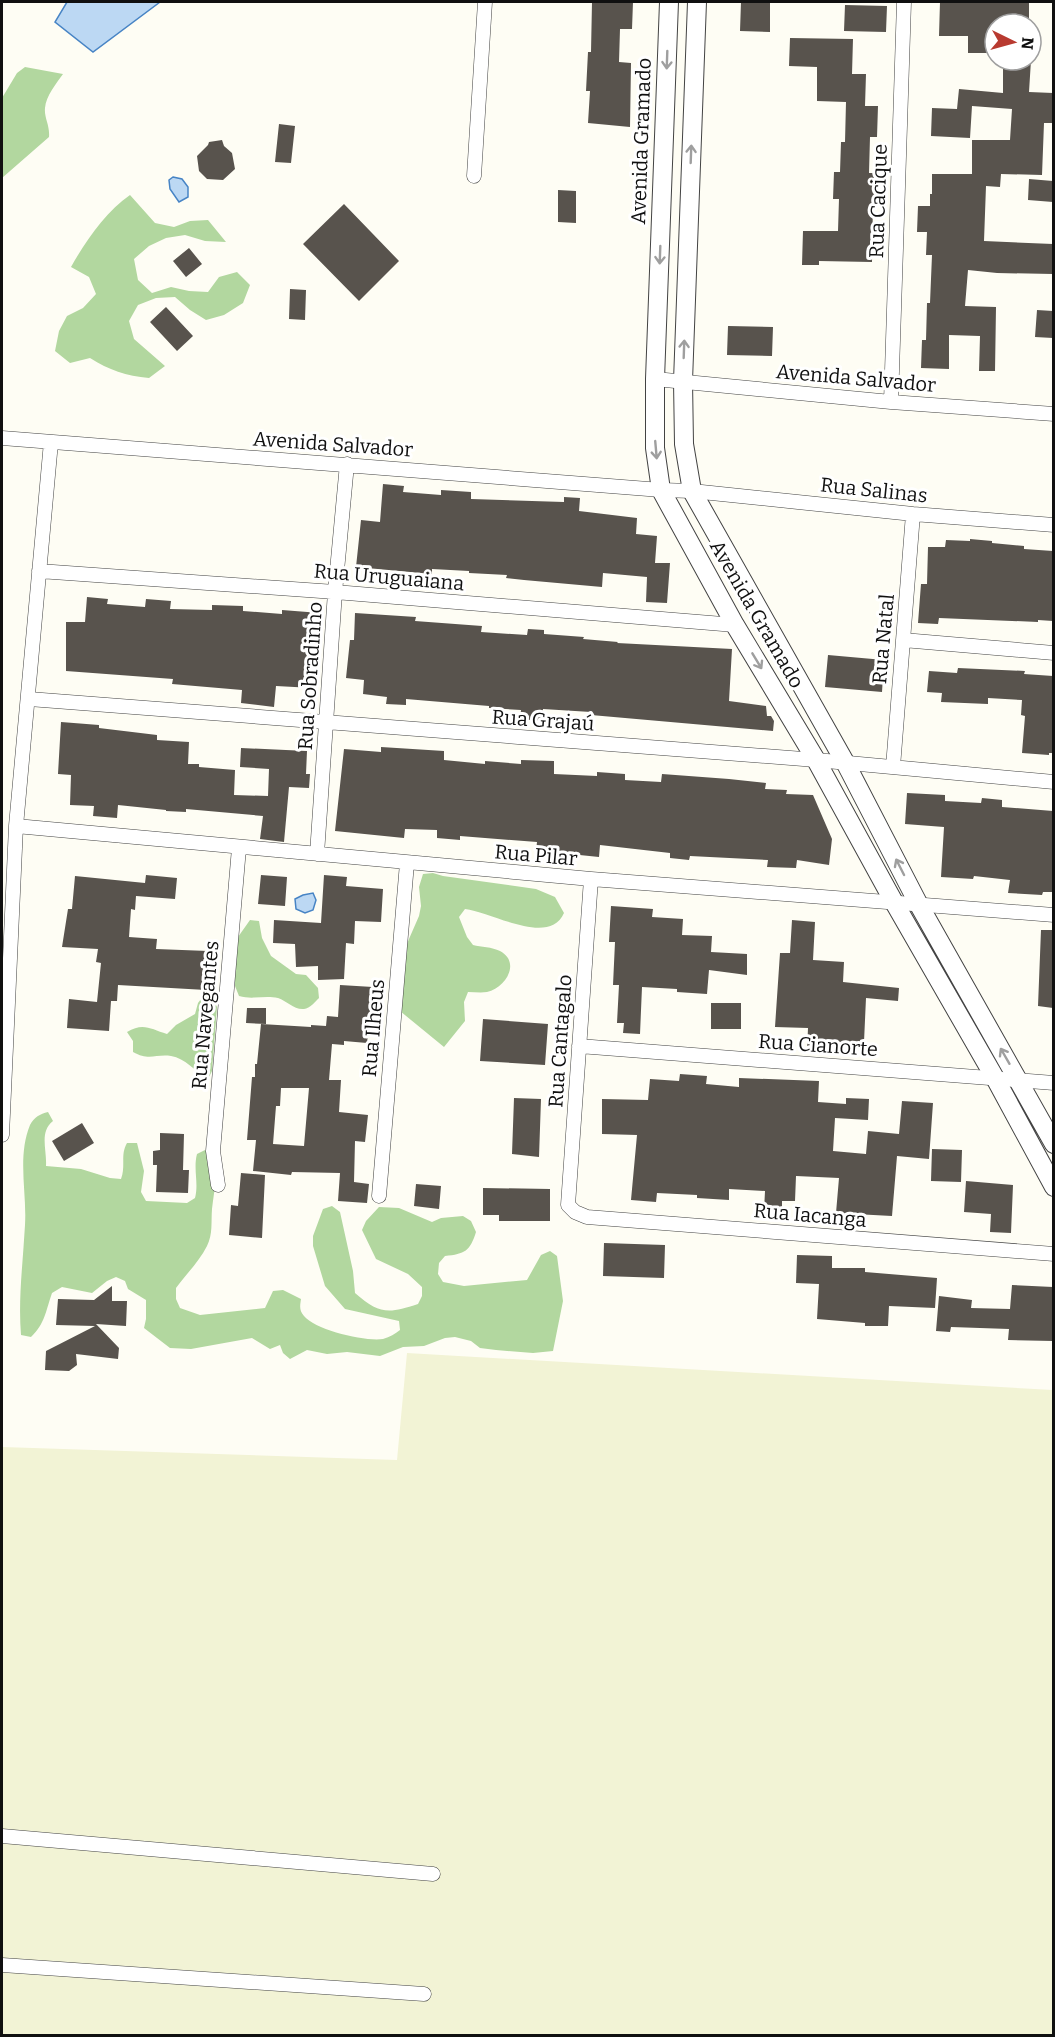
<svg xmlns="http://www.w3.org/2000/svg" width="1055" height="2037" viewBox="0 0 1055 2037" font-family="Bitter,serif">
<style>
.farmland{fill:#f2f3d5}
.forest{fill:#b2d79f}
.water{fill:#bcd8f3;stroke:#4784c5;stroke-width:1.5}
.building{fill:#58534d;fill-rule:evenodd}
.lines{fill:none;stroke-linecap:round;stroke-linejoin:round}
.minor-casing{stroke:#434343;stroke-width:15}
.tertiary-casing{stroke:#434343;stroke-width:20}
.minor{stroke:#fff;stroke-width:14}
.tertiary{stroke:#fff;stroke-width:18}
.oneway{stroke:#9f9f9f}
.labels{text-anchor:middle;stroke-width:6;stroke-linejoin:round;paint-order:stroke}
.street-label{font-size:20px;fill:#101010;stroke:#fff}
</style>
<rect width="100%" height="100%" fill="#fefdf4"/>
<path class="farmland" d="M407 1353 1053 1390V2035L2 2036V1447L397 1460Z"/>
<path class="forest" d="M25 67 63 74C56 84 46 96 45 108 44 118 50 125 49 137L2 178V98L17 73Z
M130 195 155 223 174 227 190 221 208 220 226 242 205 241 185 235 166 238 149 246 134 259 138 280 152 293 171 287 189 291 208 292 219 277 237 272 250 285 243 303 224 315 206 320 190 310 175 297 156 298 138 305 129 321 134 339 165 366 149 378C126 376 109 370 90 358L70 363 55 351 59 331 67 316 83 308 96 294 89 277 71 267C85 242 106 211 130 195Z
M433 873 443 876 536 889 555 897 564 913C549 947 492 912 465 909L459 917 467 937 473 945C481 947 492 947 500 951 521 962 506 988 487 992 481 993 474 992 468 992L464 1002 465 1021 444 1047 400 1011 402 955 419 916 421 906 419 887 423 874Z
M250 920 259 921 262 938 271 956 296 974 306 975 318 988 319 998C315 1002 310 1008 304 1009 294 1010 287 1001 278 998 264 995 253 1000 239 996L235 986V977L238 937Z
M204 995 213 998 217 1007 212 1071 208 1079C196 1072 185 1058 171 1056 155 1054 149 1061 133 1052V1041L127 1032C143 1022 151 1029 167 1034L176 1025 195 1014 198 1003Z
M48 1112 53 1121C39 1132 47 1149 46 1166L81 1169 110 1178 121 1179C126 1166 120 1155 127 1143H137L144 1171 141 1192 146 1201 187 1203 195 1198C199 1183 193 1169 197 1154L205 1150C221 1167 214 1189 212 1209 211 1222 213 1234 207 1246 199 1262 186 1274 176 1288V1299L180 1308 200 1315 265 1308 273 1291 283 1290 301 1299C300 1306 299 1310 304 1316 315 1330 366 1342 383 1339 390 1337 395 1334 400 1330L399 1321 345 1309 325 1286 313 1246V1236L323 1209 332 1206 340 1212 353 1271 355 1293C379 1314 388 1314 418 1304L422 1296V1287L408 1274 376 1259 362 1230 366 1221 379 1207 399 1208 432 1222 441 1218 463 1216 471 1221 476 1232C470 1251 465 1254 445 1256L439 1263 438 1274 443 1282 464 1286 527 1280 541 1255 550 1251 557 1256 563 1301 553 1351 533 1353 496 1350 480 1348 471 1341 455 1337 445 1338 424 1346 403 1347 380 1356 347 1352 327 1354 307 1350 290 1359 283 1353 280 1345 270 1349 252 1338 191 1349 170 1348 144 1328 146 1319V1300L128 1289 125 1281 116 1277 107 1281 92 1293 62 1287 52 1293C46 1310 45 1324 31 1337L21 1335C18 1299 23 1262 25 1225 27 1192 17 1157 30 1125 34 1117 40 1114 48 1112Z"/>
<path class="water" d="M67 2H160L93 52 55 22Z
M173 177 182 179 188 187V197L179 202 170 189 169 180Z
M313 893 316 900 313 910 305 913 296 909 295 899 303 895Z"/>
<path class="building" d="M592 2H633L632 29H620L619 62 631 63 630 127 588 123 590 91H586L588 52H591Z
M741 2H770V32L740 31Z
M940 2H1029V24H995V53H968V36H939Z
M845 5 887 6 886 32 844 31Z
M790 38 853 39 852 74H866L865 106H878L877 137H870L869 173H877L876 200H873L872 262 819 261V265H802L803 231H838L839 199H833L834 172H840L841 142H845L846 102 817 101V67L789 66Z
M1003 60H1031L1029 92 1053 93V123H1044L1042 175 1001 174 1000 187 986 186 984 241 1053 244V274L997 273 968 270 965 306 996 307 995 371H979L980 336 949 335V369L921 368 922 340H926L927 303H930L932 255H926L927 232H917L918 206H930V194H932V174H972V140H1010L1012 109 972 106 970 138 931 136 932 108 957 109 959 89 1003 93Z
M279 124 295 126 291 163 275 162Z
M222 140 224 146 232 153 235 169 223 180 207 179 199 171 197 156 208 145 209 142Z
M1029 179 1053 181V202L1028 200Z
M558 190 576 191V223L558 222Z
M344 204 399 261 359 301 303 244Z
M189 248 202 264 186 277 173 261Z
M290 289 306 290 305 320 289 319Z
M166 307 193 336 177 351 150 322Z
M1037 310 1053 311V338L1035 337Z
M728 326 773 327 772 356 727 355Z
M383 484 404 486 403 492 441 495V490L471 492V499L564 502V497L580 498 579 511 637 518 636 534 657 536 655 563H670L667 603 646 602 647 577 603 573 602 587 524 580 506 578 507 575 469 573V571L432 569V574L356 567 361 520 380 522Z
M970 539 992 541V543L1024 546V549L1053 551V621L1038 620V622L939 618 938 624 918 623 921 584H927L928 547H945L946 540 970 541Z
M87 597 108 599 107 604 145 607 146 599 171 601 170 609 212 610V605L243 606V611L282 614V610L320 613 313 688 276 686 274 707 241 703 242 690 172 684 173 679 66 671V622H85Z
M355 613 416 617 415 621 482 626 481 632 527 635 528 629 544 630V634L584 637 583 639 618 642 617 643 732 649 729 701 766 706 767 716H771L774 721 773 731 591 715V712L543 709 542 721 520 719 521 710 489 708V706L406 699V705L386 704 387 697 363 694 364 680 346 678 350 640H354Z
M828 655 884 660 882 692 825 687Z
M958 668 1025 671 1024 674 1053 676V753H1049V755L1022 753 1025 716 1021 715 1022 700 988 698V704L941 702 942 693 927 692 929 671 957 673Z
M61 722 99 725V728L157 735V740L189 742 188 764H199V767L235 770 234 795 268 796 269 769 240 767 241 748 307 751 306 774H310L309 788 289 787 284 842 260 839 263 816 186 809V812L166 811V810L118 805 117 818 93 816 94 806 70 805 71 775 58 774Z
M381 747 444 751V760L485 764V761L521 764V760L554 761V774L597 776V772L625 774V780L661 782 662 774 729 779 766 783 765 789 787 790 786 794 813 795 832 839 829 865 797 860 796 868 767 867 768 860 690 856 689 860 670 858V853L600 845 599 857 570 854 536 851 537 842 460 836V840L437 838V830L405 829 404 838 335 831 344 749 381 752Z
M907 793 945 795V801L981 803 982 798 1002 800V807L1053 811V892H1043L1042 895 1008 893 1010 880 974 876 973 879 941 877 944 827 905 824Z
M146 875 177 878 175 899 136 896 135 910 131 909 129 937 157 939 156 949 208 951 206 990 118 985 117 1001H111L109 1031 67 1028 69 999 97 1002 101 963 96 962 98 949 62 947 68 909H72L75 876 145 883Z
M261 875 287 877 285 906 258 904Z
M324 875 347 877 346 886 383 889 381 922 355 921 354 944 346 943 344 979 318 980V966L296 967 295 944 273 943 274 920 321 923Z
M611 906 653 909 652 917 683 919 682 935 712 936 711 952 747 954V975L709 970 707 994 677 992V989L642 987 640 1034 623 1033 624 1023H617L619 985H613L615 942H609Z
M792 920 815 922 813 960 844 962 843 982 899 988 898 1001 866 998 864 1042 821 1043V1053L807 1052 808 1028 775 1027 780 953H790Z
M1041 930H1053V1008L1038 1006Z
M340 985 373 987 367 1043 344 1041V1045L332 1044 329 1080H341L339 1112 368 1115 365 1142 355 1141 354 1182 369 1184 367 1203 338 1201 340 1173 292 1172 291 1175 253 1171 256 1140H247L252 1077H255V1064H257L261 1024 311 1027V1025L326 1026 327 1016 338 1017ZM281 1088H309L304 1146 273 1144 276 1106H280Z
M711 1003H741V1029H711Z
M247 1008H266V1024L246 1023Z
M483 1019 548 1024 545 1065 480 1061Z
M680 1074 707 1076 706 1084 739 1087V1078L819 1081 818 1102 846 1104V1098L869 1099 868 1120 835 1118 833 1151 866 1154 868 1131 899 1134 902 1101 933 1103 929 1159 897 1156 892 1216 836 1213 839 1178 796 1176 795 1201H782V1208H778V1212L764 1211 765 1191 729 1189V1200L697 1198V1195L657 1193 656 1202 631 1200 637 1135 602 1134V1099L648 1100 650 1079 679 1081Z
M514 1098 541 1099 539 1157 512 1154Z
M82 1123 94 1143 64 1161 52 1141Z
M160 1133 184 1134 183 1170H189L188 1193 156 1192 157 1165H153V1151L160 1150Z
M932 1149 962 1150 961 1182 931 1181Z
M241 1173 265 1175 262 1238 229 1235 231 1205 238 1206Z
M966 1181 1013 1185 1011 1233 990 1232 991 1214 964 1212Z
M416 1184 441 1186 439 1209 414 1206Z
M483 1188 550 1189V1221H499V1215H483Z
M604 1243 665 1245 664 1278 603 1276Z
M797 1255 832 1256V1268H865V1272L937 1278 935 1308 889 1306 888 1326H865V1323L817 1319 819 1284 796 1283Z
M1012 1285 1053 1287V1341L1008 1340 1009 1329 951 1327 950 1332 936 1331 939 1296 972 1300 971 1308 1010 1309Z
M112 1286V1301H127L126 1326 96 1324 119 1348 118 1359 76 1354 77 1365 69 1371 45 1370 46 1351 95 1326 56 1325 58 1299 94 1300Z"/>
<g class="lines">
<defs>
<path id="minor" d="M474 176 485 2
M655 379 891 402 1054 414
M891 402 904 2
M2 438 661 490 692 491 913 514 1054 525
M39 571 335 592 735 625
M903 640 1054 653
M29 699 816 760 1054 782
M893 767 913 514
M16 826 591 879 1054 915
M317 854 335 592 347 464
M591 879 568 1205 575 1212 587 1217 1054 1254
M579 1046 1054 1083
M2 1135 16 826 51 442
M218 1185 213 1151 239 848
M379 1196 407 863
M2 1836 433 1874
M2 1965 424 1994"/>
<path id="tertiary" d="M669 2 655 379V448L661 490 735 625 816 760 895 904 995 1078 1054 1187
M697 2 683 381 684 444 692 491 846 764 919 905 1054 1144"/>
</defs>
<use href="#minor" class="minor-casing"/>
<use href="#tertiary" class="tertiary-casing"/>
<use href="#minor" class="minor"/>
<use href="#tertiary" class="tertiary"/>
</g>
<defs><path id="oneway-shaft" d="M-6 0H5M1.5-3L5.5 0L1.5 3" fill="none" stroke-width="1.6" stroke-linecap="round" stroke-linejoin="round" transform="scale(1.5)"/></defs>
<g class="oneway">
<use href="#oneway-shaft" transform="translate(667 60) rotate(92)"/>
<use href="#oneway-shaft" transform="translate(691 154) rotate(-88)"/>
<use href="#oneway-shaft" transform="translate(660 255) rotate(92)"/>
<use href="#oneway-shaft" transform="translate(684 349) rotate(-88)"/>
<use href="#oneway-shaft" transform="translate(656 450) rotate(85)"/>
<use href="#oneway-shaft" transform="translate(757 661) rotate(59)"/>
<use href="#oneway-shaft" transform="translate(900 867) rotate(-117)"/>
<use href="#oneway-shaft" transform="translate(1005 1056) rotate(-120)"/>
</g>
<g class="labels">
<g class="street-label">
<text transform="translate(641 141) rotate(-88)" y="7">Avenida Gramado</text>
<text transform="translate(878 201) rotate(-88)" y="7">Rua Cacique</text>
<text transform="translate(856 378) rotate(5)" y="7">Avenida Salvador</text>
<text transform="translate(333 444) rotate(4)" y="7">Avenida Salvador</text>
<text transform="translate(874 490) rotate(6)" y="7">Rua Salinas</text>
<text transform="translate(389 577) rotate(5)" y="7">Rua Uruguaiana</text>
<text transform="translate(757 614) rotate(60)" y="7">Avenida Gramado</text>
<text transform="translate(883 639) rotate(-85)" y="7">Rua Natal</text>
<text transform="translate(310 676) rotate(-86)" y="7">Rua Sobradinho</text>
<text transform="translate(543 720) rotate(4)" y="7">Rua Grajaú</text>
<text transform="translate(536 855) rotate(5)" y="7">Rua Pilar</text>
<text transform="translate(205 1015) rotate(-85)" y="7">Rua Navegantes</text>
<text transform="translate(373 1028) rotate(-85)" y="7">Rua Ilheus</text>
<text transform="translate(560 1041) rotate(-86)" y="7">Rua Cantagalo</text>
<text transform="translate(818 1045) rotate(4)" y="7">Rua Cianorte</text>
<text transform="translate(810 1215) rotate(5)" y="7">Rua Iacanga</text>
</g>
</g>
<rect width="1055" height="2037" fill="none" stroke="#101010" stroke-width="6"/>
<g transform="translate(1013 42) rotate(95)"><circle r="28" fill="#ffffff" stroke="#9f9f9f" stroke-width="1.5"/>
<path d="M0-4.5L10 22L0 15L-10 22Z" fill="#b83a30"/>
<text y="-9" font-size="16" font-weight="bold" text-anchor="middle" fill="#101010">N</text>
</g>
</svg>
